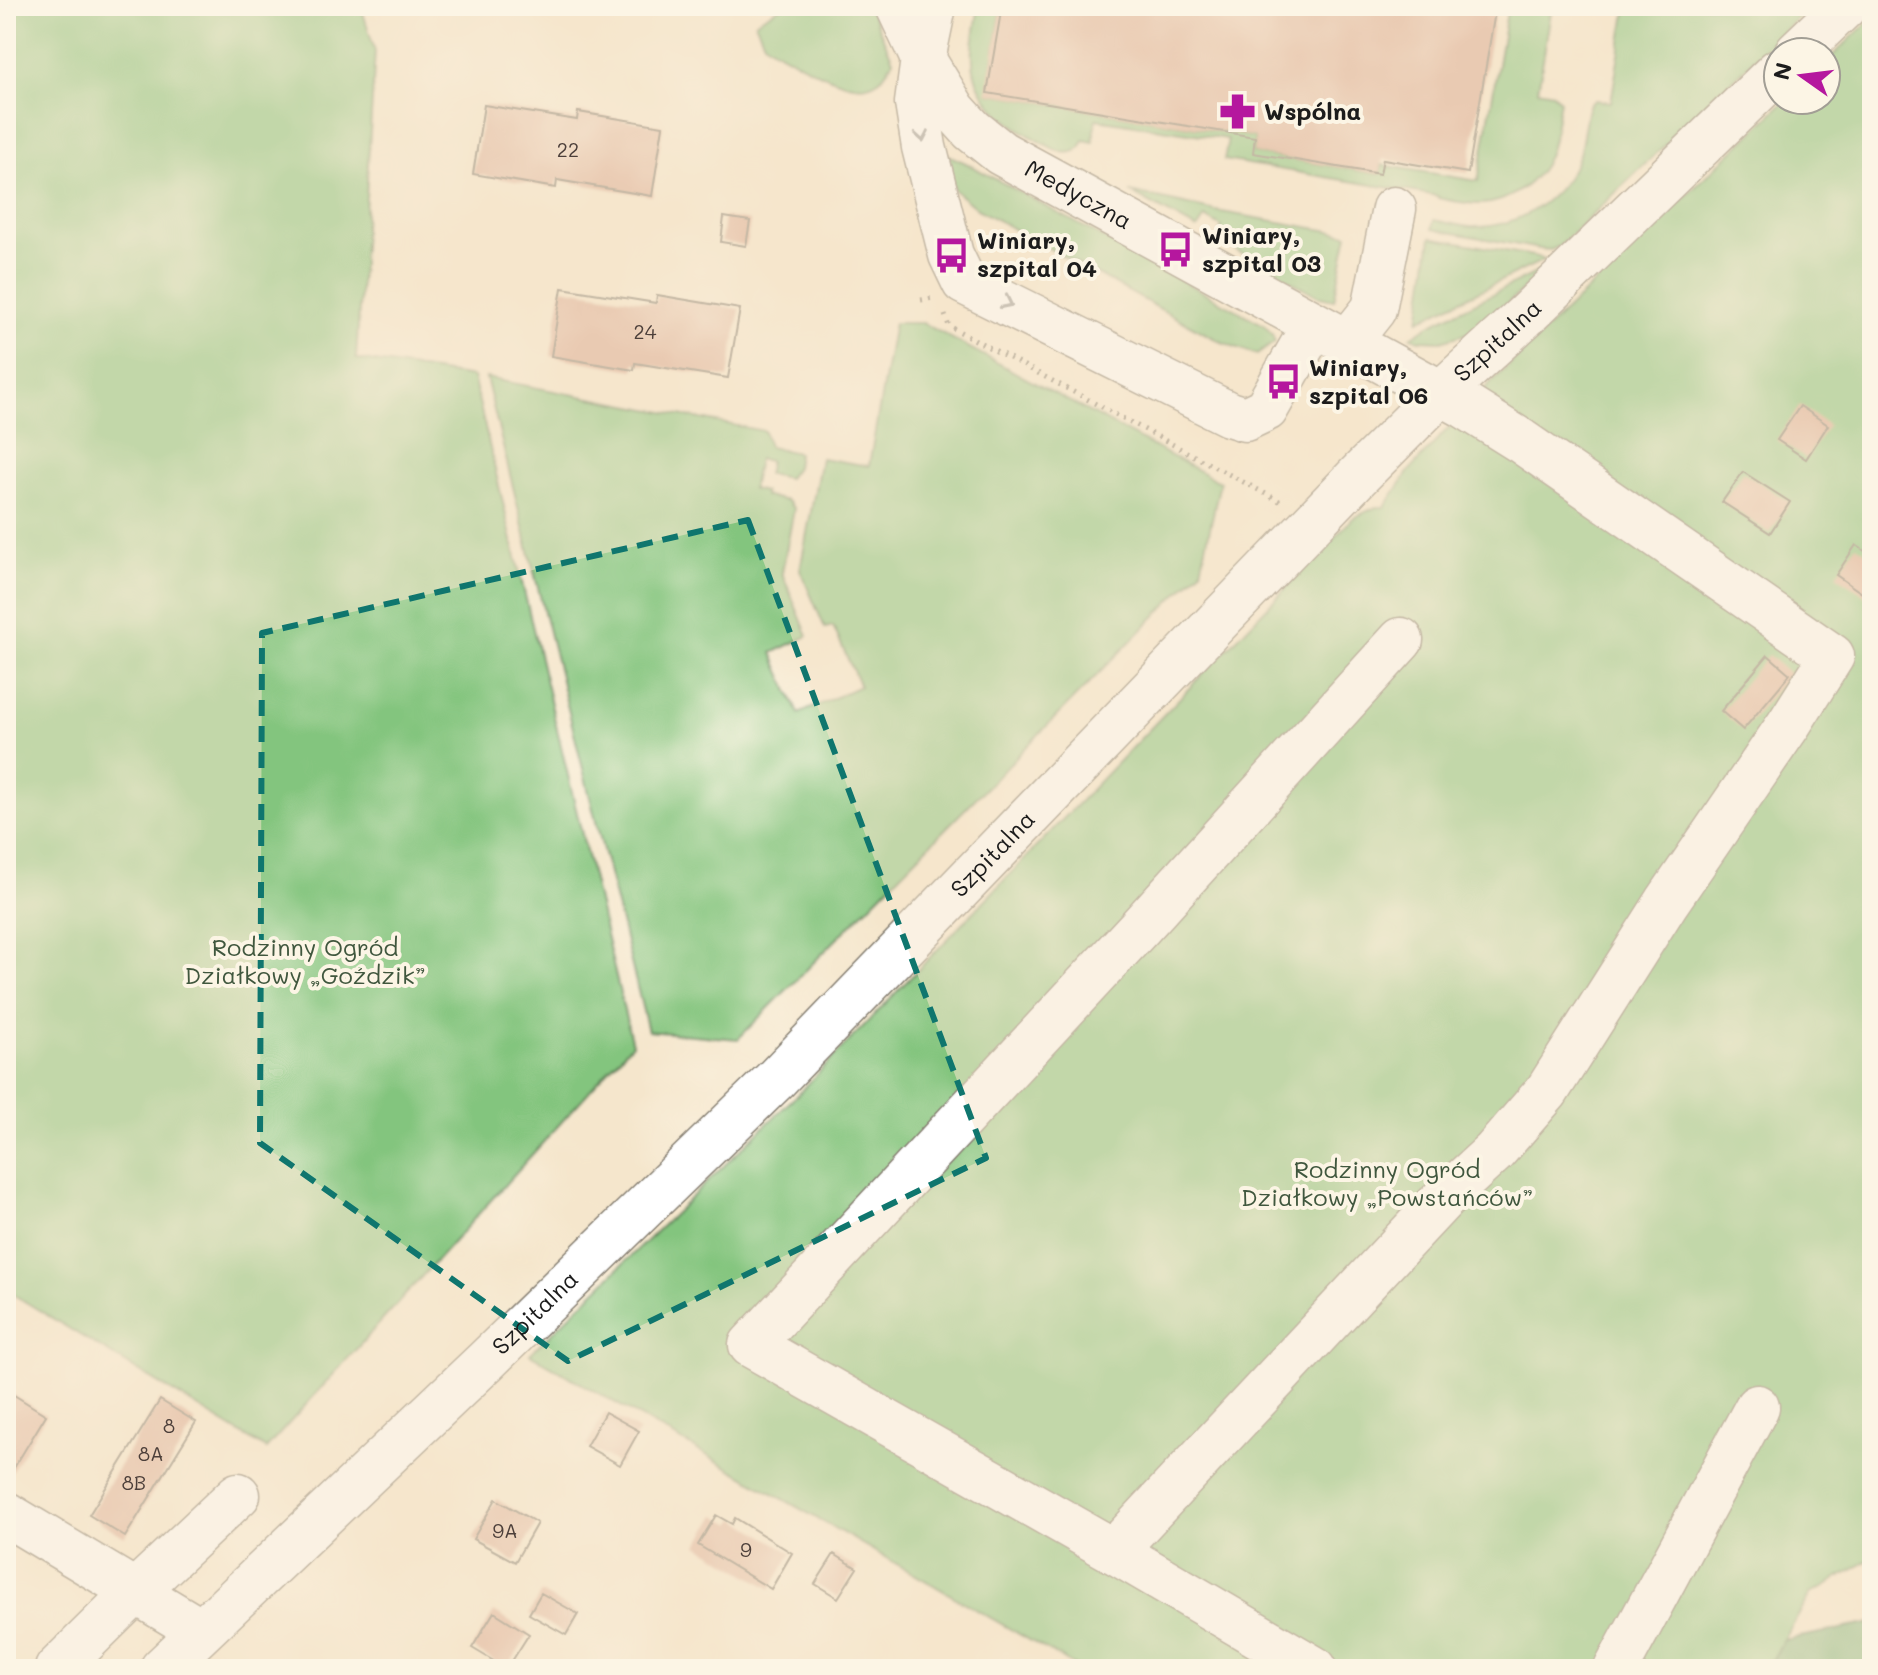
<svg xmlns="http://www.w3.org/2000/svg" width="1878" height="1675" viewBox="0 0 1878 1675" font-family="Mali,sans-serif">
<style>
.green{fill:#83c57e;stroke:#50704d;stroke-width:2}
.forest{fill:#6aaa6d;stroke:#436344;stroke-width:2}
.building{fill:#daa993}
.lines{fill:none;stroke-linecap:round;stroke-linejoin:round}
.minor-casing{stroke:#888174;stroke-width:47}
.path{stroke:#888174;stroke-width:5;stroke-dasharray:2 6;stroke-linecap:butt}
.minor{stroke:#fff;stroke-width:44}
.oneway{stroke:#999}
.marked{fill:none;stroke:#0f766e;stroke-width:6;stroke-dasharray:16 10;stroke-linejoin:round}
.labels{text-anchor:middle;stroke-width:8;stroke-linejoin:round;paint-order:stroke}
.number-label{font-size:20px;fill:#4c3f3a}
.poi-label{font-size:24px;font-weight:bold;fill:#1c1c1c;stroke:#fcf5e5;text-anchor:start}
.street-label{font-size:24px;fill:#1c1c1c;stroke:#fcf5e5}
.park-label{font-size:24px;fill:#40573e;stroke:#fcf5e5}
</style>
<rect width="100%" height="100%" fill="#fcf5e5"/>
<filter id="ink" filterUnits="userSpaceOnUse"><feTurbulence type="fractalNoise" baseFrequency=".0125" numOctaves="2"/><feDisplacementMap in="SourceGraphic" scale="16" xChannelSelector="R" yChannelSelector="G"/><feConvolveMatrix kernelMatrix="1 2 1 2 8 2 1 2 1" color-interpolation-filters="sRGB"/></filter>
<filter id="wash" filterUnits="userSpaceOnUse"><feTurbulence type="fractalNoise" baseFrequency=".006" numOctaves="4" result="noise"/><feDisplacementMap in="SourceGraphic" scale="32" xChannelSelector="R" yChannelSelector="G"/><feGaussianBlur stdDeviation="1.8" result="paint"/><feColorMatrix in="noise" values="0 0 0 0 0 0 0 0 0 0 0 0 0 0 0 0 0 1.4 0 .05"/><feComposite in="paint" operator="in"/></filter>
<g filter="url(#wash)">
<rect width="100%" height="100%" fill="#f5e6cc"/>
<path class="green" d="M6 6H361L375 51 356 359 473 377 632 1044 266 1449 6 1290Z
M782 6H869L893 60C887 72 881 82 867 85 845 91 790 58 770 47L764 42 755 22Z
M979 6H1002L988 93 1255 137 1253 153 1380 174 1382 165 1478 181 1508 6H1552L1538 90 1553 93 1560 101C1556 119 1555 139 1548 156 1538 182 1509 203 1481 204 1467 204 1452 201 1438 198V196L1224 160 1228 139 1096 119 1093 142 1084 140C1081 146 1079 151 1072 152 1062 155 1051 147 1043 143 1017 129 992 113 979 86 967 61 975 32 979 6Z
M1627 6H1810L1560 246 1551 250 1540 249 1432 229 1434 220C1446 222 1459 226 1471 227 1519 228 1563 199 1579 154 1584 138 1584 121 1589 105L1595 100 1611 102Z
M1872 18V1562L1870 1560 1811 1594 1767 1669H1080L530 1354 803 1089 1353 518 1376 507H1385L1409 471 1482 391 1786 100H1826V62Z
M948 155 966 163 1264 325 1272 334 1275 342 1257 355 1219 341 977 209 953 189Z
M1130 192 1216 211 1348 234 1334 300 1320 297 1216 239 1222 227 1205 217 1197 229Z
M1431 237 1538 257 1544 260 1419 320Z
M1550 266 1476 331 1441 341 1420 340 1411 337 1429 325Z
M894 323H923L1220 482 1201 570 738 1039 648 1031 486 378 764 431 769 447 798 453 796 467 788 478 767 474 770 461 758 459 752 489 764 492V496L787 501 794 509 782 573 808 636 772 653 799 714 860 686 833 626 825 628 800 570 821 458 869 466Z"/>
<path class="forest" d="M1872 1623V1669H1767L1784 1640Z"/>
<g id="blocks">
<path class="building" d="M1002 6H1496L1468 173 1383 159 1380 174 1253 153 1255 137 987 93Z
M484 105 577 120 578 112 663 126 652 196 557 180 556 188 473 174Z
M724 217 750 221 746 246 721 242Z
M562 288 656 303 657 295 740 309 728 378 635 363 634 370 551 356Z
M1800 406 1828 425 1806 459 1777 440Z
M1743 472 1790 502 1770 533 1722 502Z
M1856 545 1872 556V600L1836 575Z
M1768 655 1790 674 1743 730 1721 711Z
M6 1390 46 1415 6 1481Z
M160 1400 196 1422 125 1537 89 1515Z
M605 1412 639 1431 620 1465 586 1446Z
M496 1499 537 1523 515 1562 473 1539Z
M716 1515 732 1524 735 1518 792 1553 771 1589 698 1545Z
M834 1554 857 1568 838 1598 815 1584Z
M541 1593 578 1614 566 1635 529 1614Z
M494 1612 529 1634 507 1669 472 1648Z"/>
</g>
</g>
<g filter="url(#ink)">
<use href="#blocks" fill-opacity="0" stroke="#888174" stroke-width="2"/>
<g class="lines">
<defs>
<g id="minor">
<path id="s1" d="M898 6 923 59 954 110 972 130 1001 153 1465 406 1521 441 1832 656 1789 724 1667 902 1547 1091 1494 1152 1444 1198 1114 1551"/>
<path d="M934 6 923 59 917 103 924 147 951 255 964 282 1229 414 1245 419 1266 409 1314 325"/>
<path d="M1797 52 1845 6"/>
<path d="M1347 343 1374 309 1394 209"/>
<path d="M6 1514 201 1631"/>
<path d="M57 1669 135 1592 238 1495"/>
<path id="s2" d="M162 1669 487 1360 775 1080 1357 477 1441 393 1524 317 1778 71"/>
<path d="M1315 1669 1114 1551 751 1345 1140 927 1401 640"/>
<path d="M1616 1669 1757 1407"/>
</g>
</defs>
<use href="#minor" class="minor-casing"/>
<path class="path" d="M921 300 934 298
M945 315 949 326 1283 503"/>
<use href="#minor" class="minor"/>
</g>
<defs><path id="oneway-chevron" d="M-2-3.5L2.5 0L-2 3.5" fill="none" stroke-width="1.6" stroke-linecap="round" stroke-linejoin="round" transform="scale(2)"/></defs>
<g class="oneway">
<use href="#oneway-chevron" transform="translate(922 136) rotate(80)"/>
<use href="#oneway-chevron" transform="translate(1007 303) rotate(26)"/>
</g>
</g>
<path d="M0 0H1878V1675H0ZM748 520 986 1158 568 1361 260 1143 262 633Z" fill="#f5e6cc" fill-opacity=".55" fill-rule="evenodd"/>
<path class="marked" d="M748 520 986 1158 568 1361 260 1143 262 633Z"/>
<defs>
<symbol id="pharmacy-bare" viewBox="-9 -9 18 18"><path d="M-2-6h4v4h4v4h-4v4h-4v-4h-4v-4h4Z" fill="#b5179e" stroke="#fcf5e5" stroke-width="2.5" paint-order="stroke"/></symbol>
<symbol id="bus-bare" viewBox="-9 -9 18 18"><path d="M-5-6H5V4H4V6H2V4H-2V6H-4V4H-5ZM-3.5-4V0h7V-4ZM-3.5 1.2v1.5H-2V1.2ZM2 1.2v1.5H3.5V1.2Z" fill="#b5179e" stroke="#fcf5e5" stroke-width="2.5" paint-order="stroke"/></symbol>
</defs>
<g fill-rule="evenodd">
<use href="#pharmacy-bare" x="1212" y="86" width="51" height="51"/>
<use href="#bus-bare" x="1150" y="224" width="51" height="51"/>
<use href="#bus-bare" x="926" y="230" width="51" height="51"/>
<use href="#bus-bare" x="1258" y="356" width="51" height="51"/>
</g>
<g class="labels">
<g class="number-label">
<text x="568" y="157">22</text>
<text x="645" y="339">24</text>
<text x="169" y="1433">8</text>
<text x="151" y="1461">8A</text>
<text x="134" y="1490">8B</text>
<text x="505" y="1538">9A</text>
<text x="746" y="1557">9</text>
</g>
<g class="poi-label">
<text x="1264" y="120">Wspólna</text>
<text x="1202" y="244">Winiary,<tspan x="1202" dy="28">szpital 03</tspan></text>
<text x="977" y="249">Winiary,<tspan x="977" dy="28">szpital 04</tspan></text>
<text x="1309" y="376">Winiary,<tspan x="1309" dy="28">szpital 06</tspan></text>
</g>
<g class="street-label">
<text dy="8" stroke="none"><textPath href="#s1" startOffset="270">Medyczna</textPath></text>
<text dy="8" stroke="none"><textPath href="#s2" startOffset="1884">Szpitalna</textPath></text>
<text dy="8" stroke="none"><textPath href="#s2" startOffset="1164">Szpitalna</textPath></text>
<text dy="8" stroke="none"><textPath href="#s2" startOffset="516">Szpitalna</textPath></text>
</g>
<g class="park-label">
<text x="305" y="956">Rodzinny Ogród<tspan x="305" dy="28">Działkowy „Goździk”</tspan></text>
<text x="1387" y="1178">Rodzinny Ogród<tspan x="1387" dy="28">Działkowy „Powstańców”</tspan></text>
</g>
</g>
<rect width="1878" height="1675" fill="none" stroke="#fcf5e5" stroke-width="32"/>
<g transform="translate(1802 76) rotate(284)"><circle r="38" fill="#fcf5e5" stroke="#a29e95" stroke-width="2"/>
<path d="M0-6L14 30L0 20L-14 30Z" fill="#b5179e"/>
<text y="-12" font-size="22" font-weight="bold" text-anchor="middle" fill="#1c1c1c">N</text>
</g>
</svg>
